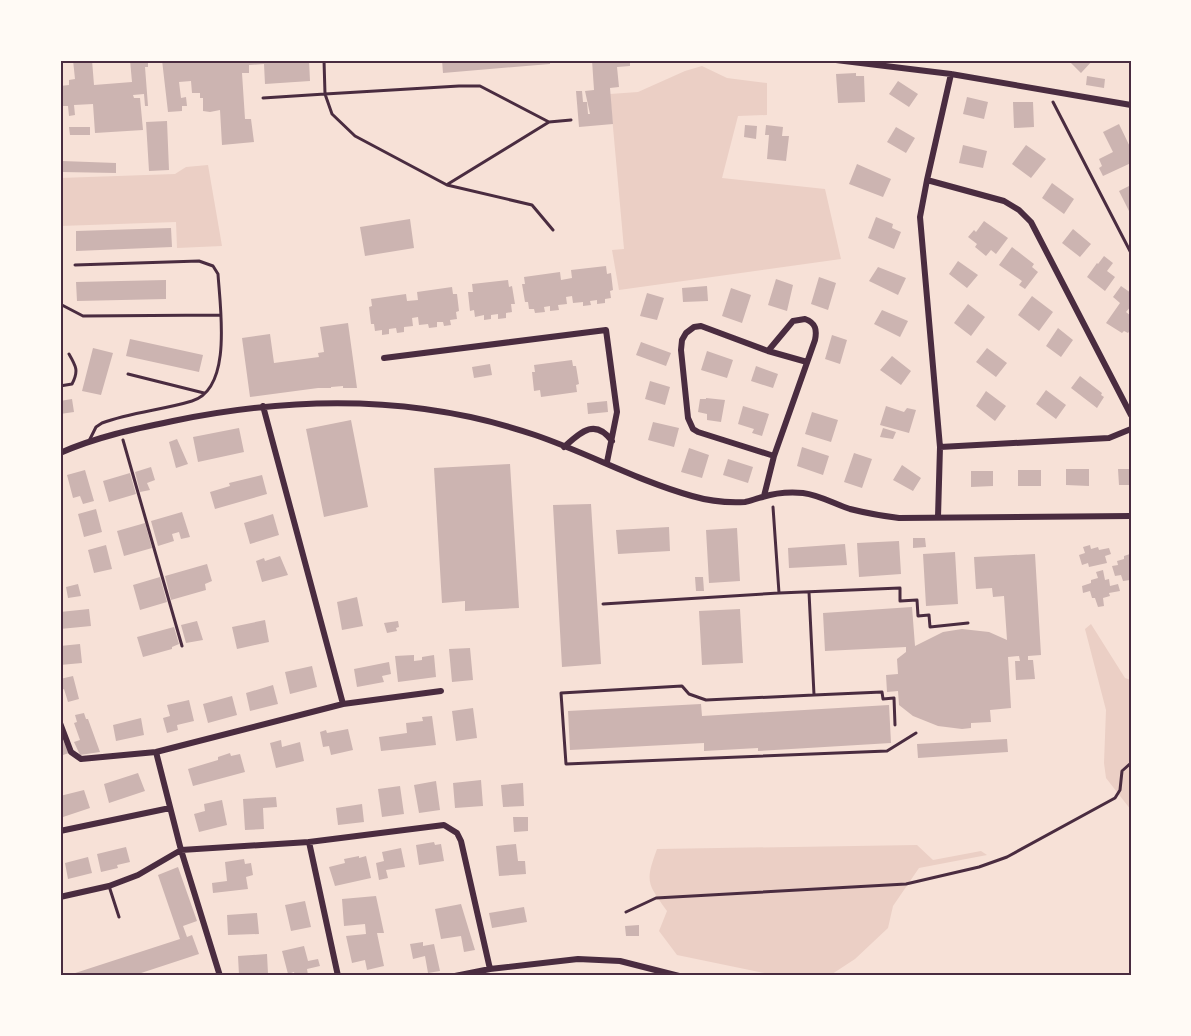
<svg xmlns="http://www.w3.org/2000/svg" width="1191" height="1036" viewBox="0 0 1191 1036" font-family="'Roboto Condensed',sans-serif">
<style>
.green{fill:#ebcfc5}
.building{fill:#ccb4b1}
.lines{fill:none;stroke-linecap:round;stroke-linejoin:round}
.path{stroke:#4a2c40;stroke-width:3}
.service{stroke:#4a2c40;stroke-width:3}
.minor{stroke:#4a2c40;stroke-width:6}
.neatline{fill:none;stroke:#4a2c40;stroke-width:2}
</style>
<rect width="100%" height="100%" fill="#f7e1d7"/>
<path class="green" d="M702 66 727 78 767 83V115L738 116 722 178 825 189 841 259 619 290 612 250 624 249 610 94 638 92 685 71Z
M208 165 222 246 177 248 176 222 60 226V178L175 174 186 167Z
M1091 624 1125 678 1131 680V810L1106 778 1104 763 1106 710 1085 629Z
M917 845 933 860 981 851 987 855 919 868 893 906 888 928 855 959 829 976H779L677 955 659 931 667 911C647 883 645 882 657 849Z"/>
<path class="building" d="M73 60H92L94 85 132 82 130 60H154V63H148V67H145L148 106H145L144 94 133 95 134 98H140L143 130 95 133 93 104 74 105 75 115 69 116 68 106H60V86L69 85V80L75 79Z
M162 60H309L310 81 265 84 264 64 249 65V73H242L245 119H251L254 142 222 145 220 110 210 112 203 111V98H200V93H192L191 81 179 82 181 98 186 97 187 106H182V111L168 112Z
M442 60H550V64L443 73Z
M592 60H630V66L617 67 619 87 610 88 613 124 579 127 576 91H582L583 102H587L588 114H590L585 91 594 90Z
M1068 60H1093L1081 73Z
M856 73V76H864L865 102 838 103 836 74Z
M1087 76 1105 79 1104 88 1086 85Z
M898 81 918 94 909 107 889 94Z
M967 97 988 102 984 119 963 114Z
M1013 102H1033L1034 127 1014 128Z
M167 121 169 170 149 171 146 122Z
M1119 124 1131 149V163L1103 176 1099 168 1102 166 1099 159 1113 152 1103 132Z
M745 125 757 126 756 139 744 137Z
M766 125 783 127 782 136H789L786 161 767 159 769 135H765Z
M69 127H90V135H70Z
M896 127 915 138 906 153 887 142Z
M963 145 987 151 983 168 959 163Z
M1026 145 1046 159 1031 178 1012 164Z
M62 161 116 163V173L62 172Z
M857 164 891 179 883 197 849 184Z
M1052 183 1074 199 1064 214 1042 198Z
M1131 185V215L1119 191Z
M876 217 893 224 892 228 901 232 894 249 868 238Z
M410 219 414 248 365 256 360 227Z
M984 221 1008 238 996 254 991 250 986 256 975 247 977 244 968 237 974 230 976 232Z
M171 228 172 247 76 251V231Z
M1073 229 1091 244 1080 257 1062 243Z
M1012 247 1034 264 1032 267 1038 272 1025 289 1019 285 1022 281 999 265Z
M1104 256 1113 263 1107 271 1115 277 1105 291 1087 277 1097 263 1098 264Z
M958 261 978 275 967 288 949 274Z
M606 266 607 274 611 273 613 290 610 291 611 298 605 299V303L597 304V300L590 301 591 305 583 306V302L573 303 572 296 566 297 567 304 558 305 559 310 550 311V306L544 307 545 312 535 313 534 309H529L528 302H525L522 284H525L524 277 560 272 561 280 572 278 571 270Z
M878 267 906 278 898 295 869 281Z
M819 277 836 283 828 310 811 304Z
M776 279 793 285 787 311 768 305Z
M166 280V299L77 301 76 282Z
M508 280 509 287 512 286 515 304H511L512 312 506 313V318L498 319V314L491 315V319L484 320V315L475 317 474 310 470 311 468 292H473L472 284Z
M707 286 708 301 683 302 682 288Z
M1121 286 1131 293V306L1126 312 1131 316V329L1128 333 1124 331 1122 333 1106 323 1120 303 1113 297Z
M452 287 453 294H457L459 311 456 312 457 319 450 320 451 325 444 326 443 322H437V327L429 328 428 324 419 325 418 317 412 318 413 326 404 327V332L397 333 396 328 389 329V334L382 335V330L375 331 374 324H371L369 307 372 306 371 299 406 294 407 301 418 300 417 292Z
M731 288 751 295 742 323 722 316Z
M647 293 664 298 657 320 640 316Z
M1032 296 1053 312 1039 331 1018 315Z
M968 304 985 317 971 336 954 323Z
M882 310 908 321 900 337 874 324Z
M348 323 357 388H343V386L331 387V388H318L250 397 242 338 270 334 274 363 319 357 318 353 324 352 320 327Z
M1058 328 1073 340 1061 357 1046 346Z
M832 335 847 340 840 364 825 359Z
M130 339 203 355 199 372 126 356Z
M641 342 671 353 666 366 636 355Z
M93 348 113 353 101 395 82 391Z
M987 348 1007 363 996 377 976 362Z
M707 351 733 360 727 378 701 370Z
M892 356 911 371 901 385 880 370Z
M572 360 573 366H576L579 384 576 385 577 392 541 397 540 390 534 391 532 372H535L534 365Z
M490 364 492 375 474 378 472 367Z
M756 366 778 374 773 388 751 381Z
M1080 376 1102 393 1101 395 1104 397 1097 408 1071 388Z
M650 381 670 387 665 405 645 399Z
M1046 390 1066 405 1056 419 1036 404Z
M986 391 1006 406 995 421 976 406Z
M706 398 725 400 721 422 707 420V414L698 412 700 399H706Z
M72 399 74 412 60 414V401Z
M607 401 608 412 588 414 587 403Z
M743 406 769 414 762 436 752 433 754 429 738 424Z
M886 406 904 412 907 408 916 410 909 433 880 425Z
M812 412 838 420 831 442 805 434Z
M351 420 368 507 324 517 306 429Z
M653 422 679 428 674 447 648 440Z
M239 428 244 452 198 462 193 437Z
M883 428 896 432 893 439 880 437Z
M177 439 188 464 176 468 169 442Z
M802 447 829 456 823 475 797 466Z
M689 448 709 455 702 478 681 472Z
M854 453 872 459 862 488 844 482Z
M728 459 753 467 748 483 723 475Z
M510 464 519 608 465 611V601L442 603 434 468Z
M902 465 921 478 913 491 893 480Z
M151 467 155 480 147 483 150 490 140 492 135 472Z
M1066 469H1089V486L1066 485Z
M1118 469H1131V485H1119Z
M85 470 94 501 83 504 80 496 73 498 67 475Z
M1018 470H1041V486H1018Z
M971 471H993V486L971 487Z
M130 473 136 494 109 502 103 481Z
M262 475 267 494 215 509 210 492 230 486 229 483Z
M591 504 601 664 562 667 553 505Z
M96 509 102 532 84 537 78 514Z
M182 512 190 537 181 539 179 532 172 534 174 541 158 546 151 521Z
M273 514 279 535 250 544 244 523Z
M145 523 152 548 124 556 117 531Z
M669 527 670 551 618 554 616 530Z
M737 528 740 581 709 583 706 530Z
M913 538H925L926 547 913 548Z
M899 541 901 574 859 577 857 543Z
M845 544 847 565 789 568 788 548Z
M106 545 112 569 94 573 88 550Z
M1090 545 1091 549 1098 547 1099 550 1109 548 1111 554 1105 556 1107 563 1089 567 1088 563 1082 565 1079 555 1085 553 1083 547Z
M955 552 958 604 926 606 923 554Z
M1035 554 1041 655 1028 656V660H1033L1035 679 1016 680 1015 661H1020L1019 656 1008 657 1011 708 990 710 991 722 971 723V728L962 729 938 726 913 716 899 705 898 691 887 692 886 675 898 674 897 659 906 652V647L825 651 823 613 912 607 915 646 943 632 962 629 989 632 1007 640 1004 596 993 597 992 588 976 589 974 557Z
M1130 554 1131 576H1129L1130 580 1123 581 1121 575 1115 576 1112 566 1118 565 1117 561 1124 559V556Z
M280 556 288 575 262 582 256 561 264 558 265 561Z
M207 564 212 581 205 584 206 590 171 600 165 576Z
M1103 570 1105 580 1109 579 1110 586 1118 584 1120 591 1109 593 1110 596 1103 598 1104 606 1098 607 1095 598H1092L1090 591 1083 593 1082 586 1091 583V580L1098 578 1096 572Z
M160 577 167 602 140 610 133 585Z
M695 577H703L704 591H696Z
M78 584 81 596 68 598 66 587Z
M357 597 363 626 342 630 337 602Z
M89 609 91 626 60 629V612Z
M740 609 743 663 702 665 699 611Z
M265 620 269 642 237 649 232 627Z
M197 621 203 640 186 643 181 625Z
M398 621 399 627 396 628 397 631 387 633 384 623Z
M174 627 179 644 172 647V649L143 657 137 637Z
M80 644 82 663 60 665V646Z
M470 648 473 680 452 682 449 649Z
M414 655V661L422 660V657L434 655 436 677 398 682 395 656Z
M389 662 391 674 382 676 384 682 357 687 354 669Z
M312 666 317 687 290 694 285 672Z
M73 676 79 699 68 702 64 689 60 690V679Z
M273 685 278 704 250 711 246 693Z
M232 696 237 715 208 723 203 704Z
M189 700 194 721 177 725 178 730 167 733 163 718 170 716 167 705Z
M701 704 702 716 889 705 891 743 758 751V748L704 751V743L570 750 568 711Z
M473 708 477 738 456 741 452 711Z
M84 713 86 719H88L100 752 80 755 74 742 80 740 74 723 77 722 75 715Z
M432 716 436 745 381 751 379 737 407 733 406 723 423 721 422 717Z
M141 718 144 735 116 741 113 725Z
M348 729 353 750 331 755 329 746 323 747 320 732 326 730 327 733Z
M60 734 69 753 60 756Z
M1007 739 1008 752 918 758 917 744Z
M281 740 282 747 300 742 304 761 276 768 270 743Z
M230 753 231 756 240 754 245 772 193 786 188 769 218 760V757Z
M138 773 145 791 109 803 104 784Z
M481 780 483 806 455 808 453 783Z
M436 781 440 810 419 813 414 785Z
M523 783 524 806 503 807 501 785Z
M400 786 404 814 382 817 378 789Z
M84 790 90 808 63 817 60 808V796Z
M276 797 277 807 263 808 264 829 245 830 243 799Z
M222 800 227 825 199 832 194 814 205 811 204 804Z
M362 804 364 822 338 825 336 808Z
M513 817H528V831L514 832Z
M434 842 435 845 441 844 444 861 419 865 416 845Z
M516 844 518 861H525L526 874 499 876 496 846Z
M126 847 130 862 117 865 118 868 101 872 97 854Z
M401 848 405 867 386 870 388 878 379 880 376 863 384 861 382 852Z
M359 856V858L366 856 371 878 335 886 329 867 345 863 344 859Z
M88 857 92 873 68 879 65 863Z
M244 859 245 864 251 863 253 875 246 877 248 889 213 893 212 883 227 881 225 862Z
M178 867 197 921 183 926 187 937 192 935 199 954 132 976H66L180 939 158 875Z
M376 896 384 933H377L384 966 367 970 365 960 352 963 346 936 366 934 365 924 344 926 342 899Z
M305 901 311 927 291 931 285 905Z
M461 904 475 950 464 952 461 936 441 939 435 909Z
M524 907 527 922 492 928 489 913Z
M257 913 259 934 228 935 227 915Z
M639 925V936H626L625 926Z
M423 942V946L434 944 440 971 428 973 425 956 413 959 410 944Z
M304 946 308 961 318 959 320 966 307 969 308 975 306 976H295L294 972 288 974 282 951Z
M267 954 268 974 239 975 238 956Z"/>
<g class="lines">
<path class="path" d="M263 98 325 94 324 60
M1053 102 1131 253
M448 184 549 122
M553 230 532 205 447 185 355 136 332 114 325 94 459 86H480L549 122 571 120
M123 440 182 646
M773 507 779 593
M809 592 814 695 882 692 883 699 894 698 895 725
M603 604 779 593 900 588V601L917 600 918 616 929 615 930 627 968 623
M814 695 706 700 689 694 682 686 561 693 566 764 887 751 916 733
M626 912 656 898 906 884 979 867 1007 857 1115 798 1120 790 1122 771 1131 763"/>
<path class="service" d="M75 265 199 261 213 266 218 274C220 307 233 389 192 401 163 410 131 412 102 423L96 427 89 441
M60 304 83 316 220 315
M128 374 204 393
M60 386 72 384C79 371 76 366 69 354
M109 886 119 917"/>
<path class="minor" d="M836 60 951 74 1131 105
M927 180 1004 201 1019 210 1031 222 1131 415
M384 358 606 330 617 412 607 462
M263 406 343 704
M564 447C581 432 595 418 612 441
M940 447 1109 438 1131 429
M60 453C96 437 134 429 173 421 294 396 418 395 535 435 588 453 638 481 692 496 709 501 727 503 745 502 751 501 757 498 763 497 775 493 791 492 803 493 819 495 835 504 850 509 866 513 883 516 899 518L1131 516
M774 456 698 432 693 429 688 418 681 350 682 340 686 333 694 327 701 326 768 351 807 362
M764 496 774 456 815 340C817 330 816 323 805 319L793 321 768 351
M938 517 940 447 920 217 927 180 951 74
M60 723 71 752 81 759 156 752 343 704 441 691
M156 752 181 850 220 976
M60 831 170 808
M309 842 338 976
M60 897 109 886 138 875 181 850 309 842 444 825 457 833 461 841 490 969
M455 976 490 969 578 959 620 961 679 976
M1035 976H1072"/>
</g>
<rect width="1191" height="1036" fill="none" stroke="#fffaf5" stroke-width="123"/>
<rect x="62" y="62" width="1068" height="912" class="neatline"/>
</svg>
